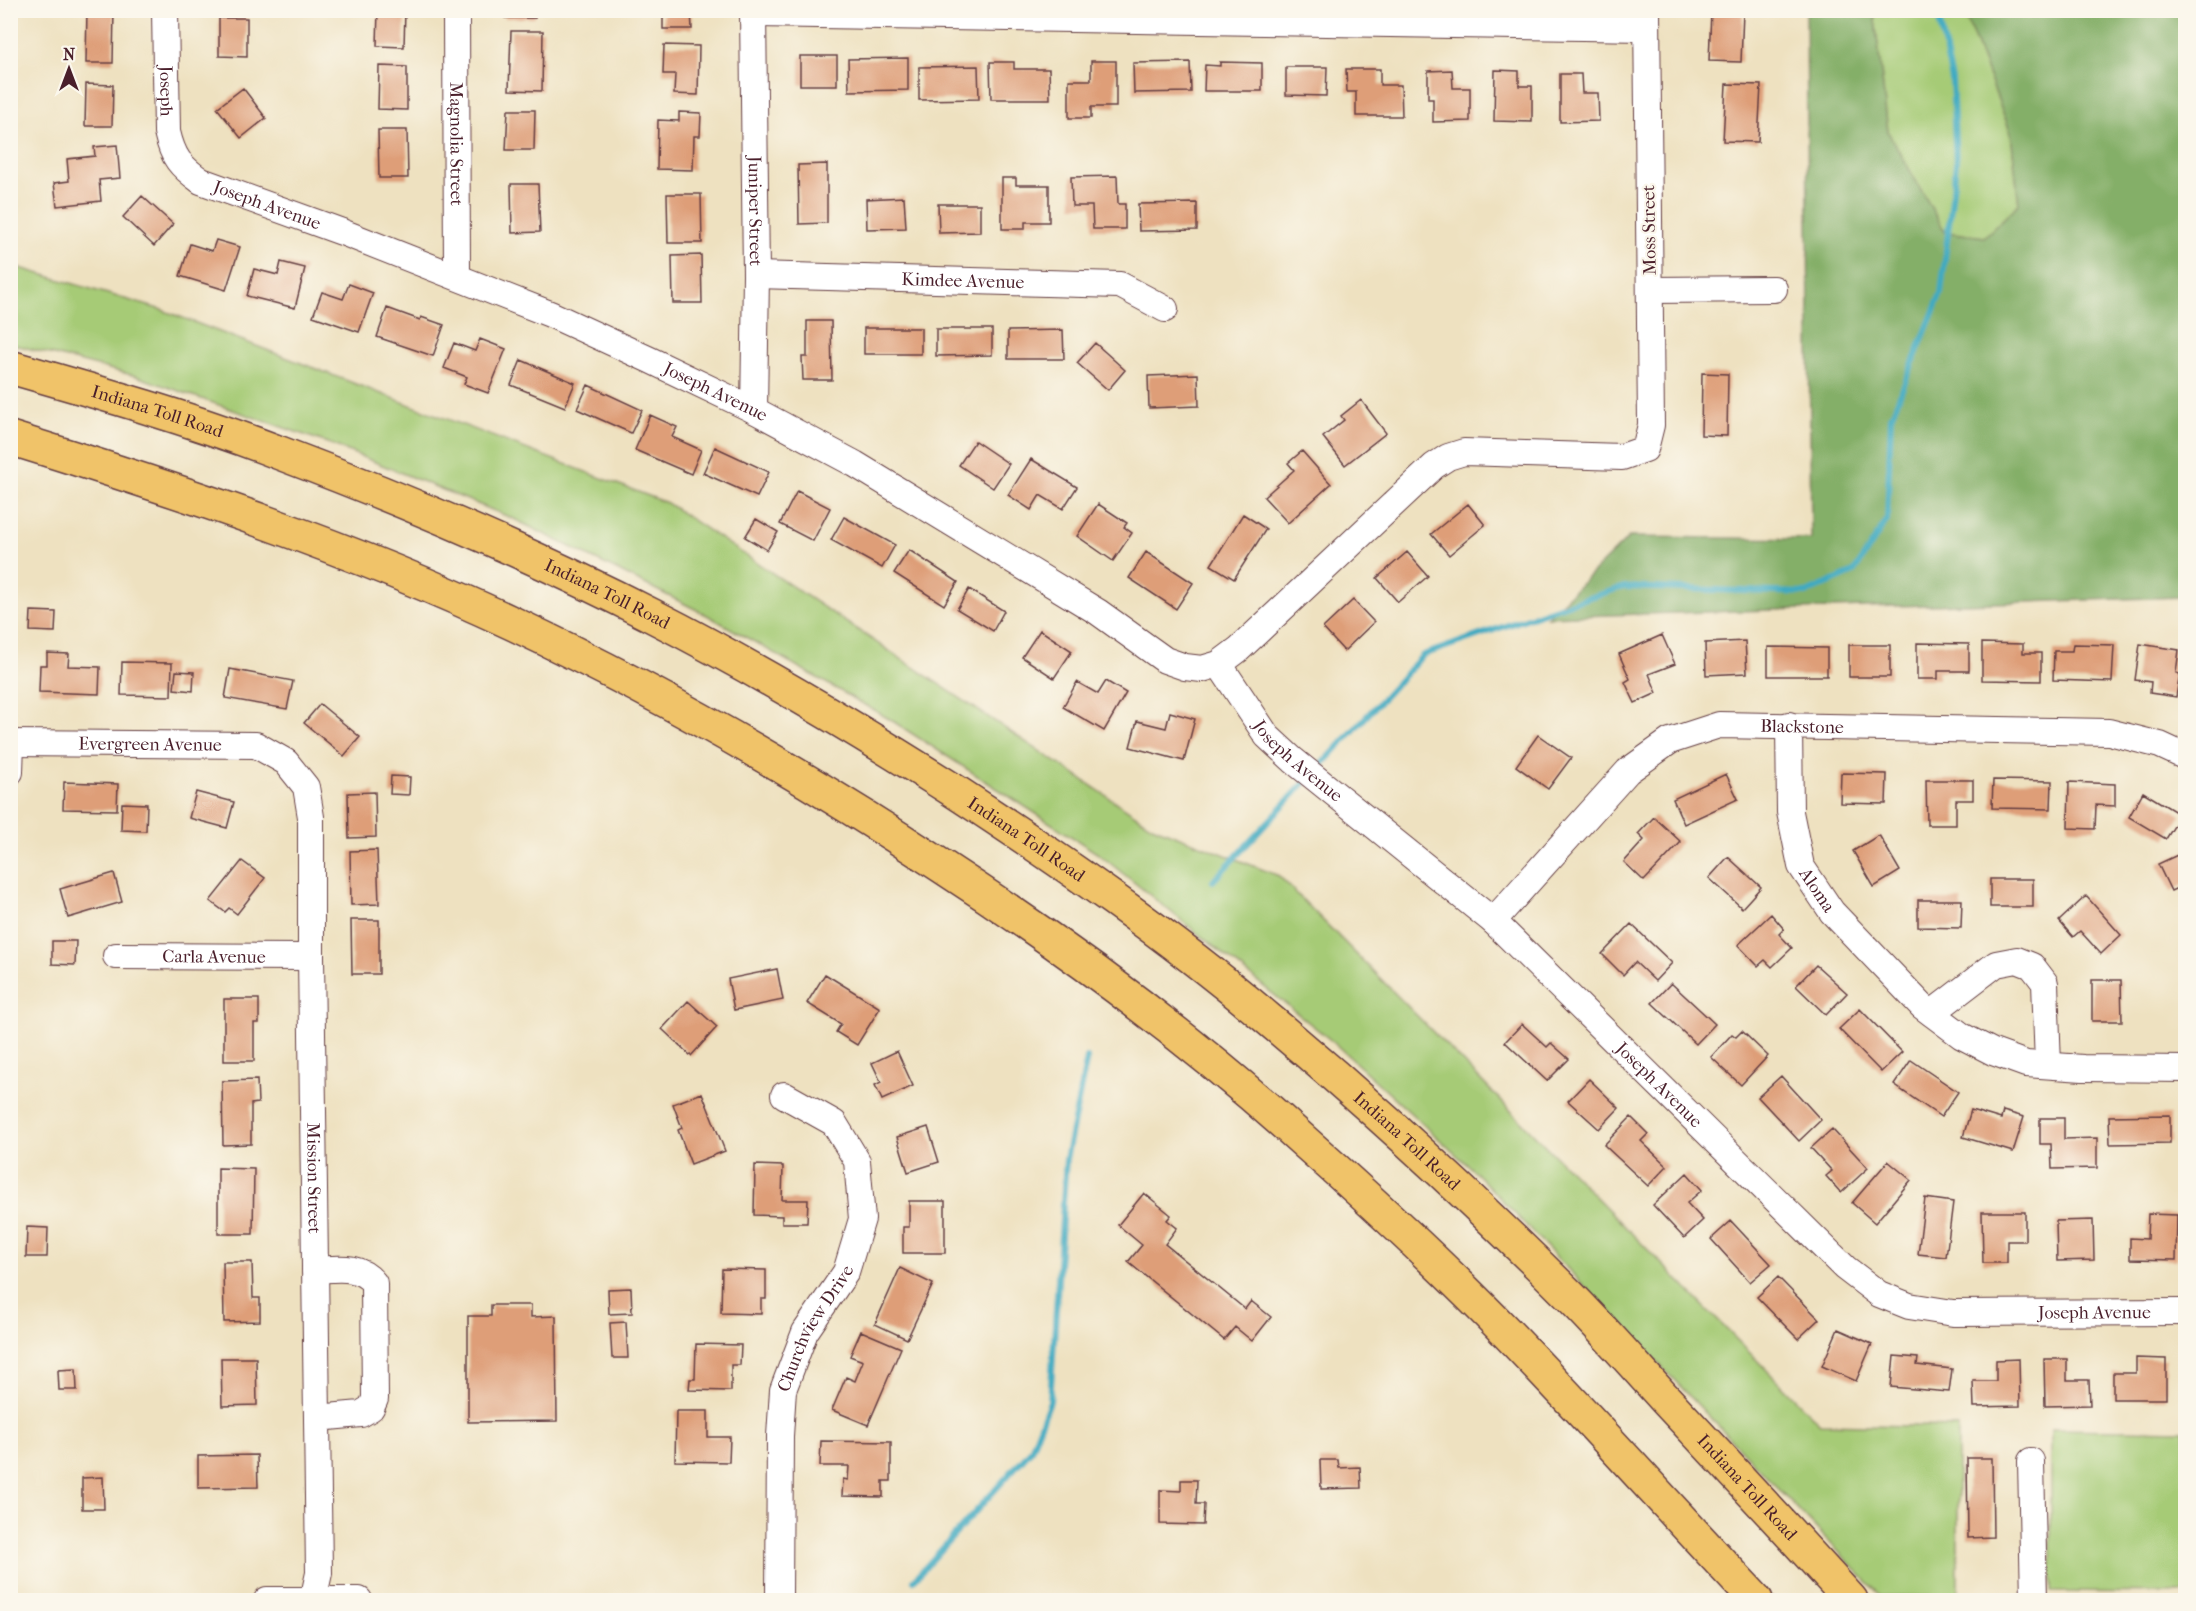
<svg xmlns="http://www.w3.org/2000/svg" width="2196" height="1611" viewBox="0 0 2196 1611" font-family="'IM FELL French Canon',serif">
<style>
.green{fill:#a6cb76;stroke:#787550;stroke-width:1.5}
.forest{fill:#84af67;stroke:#676749;stroke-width:1.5}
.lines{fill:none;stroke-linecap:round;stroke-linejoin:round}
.stream{stroke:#41aac1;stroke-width:6}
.building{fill:#de9e78}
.minor-casing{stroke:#633c41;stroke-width:28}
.highway-casing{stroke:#633c41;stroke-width:36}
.minor{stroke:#fff;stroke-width:26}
.highway{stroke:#f0c369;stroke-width:33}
.labels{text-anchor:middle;stroke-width:4.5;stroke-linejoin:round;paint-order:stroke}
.street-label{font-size:18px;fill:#4a1f2b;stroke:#fbf7ec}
</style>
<rect width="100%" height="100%" fill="#fbf7ec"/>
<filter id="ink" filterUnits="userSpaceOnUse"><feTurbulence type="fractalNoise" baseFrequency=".0167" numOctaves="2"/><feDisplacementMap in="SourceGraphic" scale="12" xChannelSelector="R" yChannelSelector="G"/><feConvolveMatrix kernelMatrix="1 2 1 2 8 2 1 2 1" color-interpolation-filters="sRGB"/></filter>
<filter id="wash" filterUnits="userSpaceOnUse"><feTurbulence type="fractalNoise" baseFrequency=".008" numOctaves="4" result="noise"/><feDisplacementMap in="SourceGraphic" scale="24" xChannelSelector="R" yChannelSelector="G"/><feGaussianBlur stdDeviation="1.35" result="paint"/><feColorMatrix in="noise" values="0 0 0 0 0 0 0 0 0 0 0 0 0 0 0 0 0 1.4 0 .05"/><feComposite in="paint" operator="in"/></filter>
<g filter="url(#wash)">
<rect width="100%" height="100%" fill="#eee1c0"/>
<path class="green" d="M1874 11H1968L1966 17 2011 133 2019 204 1985 237 1945 232 1888 132Z
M10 265 162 310 667 503 1152 826 1279 876 1820 1424 1958 1427V1597L1881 1596 1474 1171 1333 1042 1100 855 891 720 707 615 514 519 333 445 136 376 11 344Z
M2051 1429 2185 1431V1593L2051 1592Z"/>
<path class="forest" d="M1806 11H1874L1888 132 1945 232 1984 237 2019 204 2011 133 1966 17 1968 11H2185V597L1547 617 1629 537 1811 539Z"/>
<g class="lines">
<path class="stream" d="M1316 771 1423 655 1568 604 1624 587 1806 593 1854 572 1887 520 1891 417 1941 293 1956 164 1952 80 1937 10
M1213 881 1309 778
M914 1580 1031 1450 1050 1401 1066 1159 1087 1058"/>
</g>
<g id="blocks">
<path class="building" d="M87 10H114L113 63H86Z
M378 10H405L404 47 377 46Z
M505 10H535V18H505Z
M663 10H691L692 29H663Z
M1711 11 1743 12 1741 62 1709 61Z
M219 18H247V57L219 56Z
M511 31H543L542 91 509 90Z
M664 45 699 46 698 95 674 94 675 74H663Z
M800 56H837V85H800Z
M908 58V90L849 91 848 59Z
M1091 61H1116V107H1091V118H1069V80H1091Z
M990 62H1014V69H1049L1050 99H991Z
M1190 62 1191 92 1134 93 1133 63Z
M1220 62 1262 63V91H1204L1205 65 1220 66Z
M379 66 407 67V110L378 109Z
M978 66 979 99 919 100V67Z
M1286 67H1327L1326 96 1286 95Z
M1346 69H1380V85H1401L1402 116H1356V92H1347Z
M1452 70 1453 88H1470V121L1433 122V99H1428V71Z
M1495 70 1519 71V86H1532V122L1494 121Z
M1560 74H1581L1582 93H1598L1599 121 1560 122Z
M86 84 113 85 112 126H85Z
M1726 84 1761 85 1758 142 1723 141Z
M243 88 266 118 241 138 217 108Z
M508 110H535L534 150H506Z
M679 112 701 113 700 136H694L693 170 657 169 658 120 679 121Z
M378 130H407L408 178H379Z
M117 145 120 178 99 180 101 201 57 206 54 183 69 181 67 159 95 156 94 147Z
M827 164V223L799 224 798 165Z
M1117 176 1118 204H1125V229H1093L1092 206H1072L1071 177Z
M1002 178H1016V185H1049V222H1025V229H1002Z
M511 184H538L540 232 512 233Z
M667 194H701L702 243H668Z
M142 196 173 224 154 246 123 217Z
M904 197 906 228 867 229 866 199Z
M1197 203V230L1139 231 1138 204Z
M938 204H980V232L939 233Z
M216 240 240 247 226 290 180 276 190 244 212 251Z
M701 255 702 303H673L672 256Z
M281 262 305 268 295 308 247 296 254 269 278 275Z
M349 284 373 293 359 332 313 316 322 292 343 299Z
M387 308 420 320 421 317 444 325 433 356 377 337Z
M807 321H831L832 380H803L802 357H807Z
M864 328H921V354H864Z
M936 329H992V355L936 356Z
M1063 330 1064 359H1008V331Z
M480 339 506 349 488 393 464 384 467 377 444 368 454 343 475 351Z
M1095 343 1125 370 1108 390 1077 363Z
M521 360 575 383 565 407 511 385Z
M1702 373 1728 374 1727 436 1701 435Z
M1198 374 1199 406 1149 408 1148 376Z
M588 385 642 410 631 433 577 409Z
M1361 400 1386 433 1345 465 1323 437 1344 420 1341 416Z
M650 415 677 427 672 437 701 450 691 474 635 450Z
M975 441 1009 464 993 488 959 465Z
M715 447 769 472 757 497 703 473Z
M1302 451 1331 484 1288 523 1264 497 1294 470 1288 463Z
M1031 459 1077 487 1063 509 1040 495 1031 510 1008 495Z
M797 491 830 508 813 541 780 524Z
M1098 504 1127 523 1124 527 1132 533 1113 561 1077 536Z
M1468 504 1485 525 1449 555 1431 534Z
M1243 514 1266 529 1234 579 1211 565Z
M844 517 895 545 882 568 831 540Z
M756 519 778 532 767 550 745 537Z
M909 550 958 582 944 605 894 573Z
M1146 552 1193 583 1176 609 1129 578Z
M1407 552 1428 576 1398 602 1377 578Z
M969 589 1004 611 993 631 957 609Z
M1353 600 1374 622 1344 651 1323 628Z
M31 611 56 612 55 632 30 631Z
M1040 630 1072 651 1054 678 1022 657Z
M1662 635 1675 664 1649 674 1657 693 1635 703 1625 682 1630 679 1619 654Z
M1745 641 1747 673 1706 675 1705 643Z
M1917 643 1969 644V671H1938V679H1917Z
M1982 643 2023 644V653H2041V681L1982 680Z
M2073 644 2114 645 2112 682 2053 680 2054 651H2072Z
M2140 644 2179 650 2176 673 2180 674 2176 697 2150 693 2151 682 2135 680Z
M1849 645H1890V677H1849Z
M1768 647 1827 648V676H1768Z
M47 653 69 654 68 666 100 667 99 694 39 692 40 665H47Z
M122 662 172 663 171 696 121 695Z
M230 669 293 681 287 709 225 698Z
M176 671 194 672 193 691 174 689Z
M1106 681 1126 693 1104 731 1063 707 1077 682 1098 694Z
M320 704 360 737 344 756 304 723Z
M1170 712 1195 719 1184 761 1130 747 1137 721 1166 728Z
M1538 735 1571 758 1548 789 1516 766Z
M1841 773 1887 774 1886 804 1840 803Z
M1726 774 1738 799 1684 824 1673 799Z
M391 776 410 777 409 795 390 794Z
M1926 780H1973V800H1956V825H1927Z
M1993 780 2052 781 2051 809 1992 808Z
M64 782 118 784 117 810 63 809Z
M2069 782 2115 784V806L2096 805 2095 829 2068 828Z
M196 792 234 802 227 828 189 818Z
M375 792 376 837 349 838 348 793Z
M2143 792 2181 815 2166 839 2129 817Z
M122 803 147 804 146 831 121 830Z
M1654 817 1681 842 1644 881 1624 862 1644 840 1638 834Z
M1879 835 1900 871 1874 887 1853 851Z
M377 850 379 904 351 905 350 851Z
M2186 851V884L2171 891 2158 864Z
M1728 857 1761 887 1742 908 1709 878Z
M242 861 265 878 237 914 229 908 225 912 210 901Z
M114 873 122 902 68 918 60 889Z
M1990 879H2033V907H1990Z
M2086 896 2121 935 2101 954 2080 931 2073 937 2059 921Z
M1918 900H1962L1961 928 1918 927Z
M1771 914 1784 929 1779 934 1792 948 1772 967 1765 960 1758 966 1738 945Z
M351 920H379V974H352Z
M1631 924 1672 963 1655 981 1635 962 1623 975 1602 954Z
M52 941H76L75 965 52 964Z
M1816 965 1847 993 1826 1015 1796 986Z
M777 969 783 1000 734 1010 728 979Z
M825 974 880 1008 857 1045 836 1032 841 1024 807 1003Z
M2092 980H2121L2122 1021H2092Z
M1671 983 1715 1024 1696 1044 1652 1003Z
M224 999H259V1023H254V1061H224Z
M688 1001 717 1027 691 1056 662 1029Z
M1860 1009 1902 1052 1881 1072 1839 1029Z
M1522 1024 1547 1047 1551 1043 1569 1059 1547 1081 1505 1042Z
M1742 1031 1768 1056 1741 1085 1711 1057 1732 1034 1736 1037Z
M897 1051 913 1086 882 1100 875 1085 881 1082 872 1063Z
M1911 1060 1958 1092 1941 1117 1894 1085Z
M1781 1076 1821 1120 1799 1141 1758 1097Z
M1589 1079 1619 1108 1599 1129 1568 1101Z
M257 1080 258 1103 251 1104V1144L223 1145 222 1081Z
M702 1093 725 1151 691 1164 678 1130 682 1128 673 1104Z
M1971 1110 2001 1119 2003 1111 2024 1117 2013 1152 1963 1137Z
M2170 1115V1143L2110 1144 2109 1116Z
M1631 1117 1648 1134 1641 1141 1667 1166 1648 1186 1604 1145Z
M2182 1117H2186V1168H2182Z
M2040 1118H2064V1139L2097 1138V1168L2052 1169 2051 1144H2040Z
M928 1127 939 1162 908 1172 897 1137Z
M1832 1129 1868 1168 1841 1193 1826 1176 1832 1171 1811 1148Z
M1888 1161 1911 1180 1875 1223 1852 1203Z
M755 1165 783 1166 782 1200H808L807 1223H782V1216L754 1215Z
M218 1168 254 1169 253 1234H218Z
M1687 1173 1702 1190 1687 1203 1703 1220 1684 1238 1653 1205Z
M1144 1193 1171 1215 1167 1220 1177 1228 1165 1244 1245 1309 1251 1301 1271 1317 1252 1341 1235 1327 1224 1340 1128 1262 1142 1245 1118 1225Z
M1925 1198 1953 1202 1946 1257 1918 1254Z
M909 1201H945V1253H903V1227H909Z
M1982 1212H2025V1241H2007V1263H1983Z
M2148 1214 2177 1215 2176 1260 2130 1259V1238L2147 1239Z
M2093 1220 2094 1260 2057 1261 2056 1221Z
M1731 1221 1771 1264 1750 1282 1711 1239Z
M27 1227 48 1228 47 1257H26Z
M223 1262H252L253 1298H260V1321L224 1322Z
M900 1268 933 1284 907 1339 875 1324Z
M722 1269 766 1270V1299H761V1314L721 1313Z
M1778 1277 1819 1319 1798 1339 1757 1297Z
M631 1288 632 1313 609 1314 608 1289Z
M491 1305H531V1317L556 1316 557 1421 468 1422V1316H491Z
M626 1322 628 1358H612L610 1323Z
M1838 1329 1872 1344 1856 1381 1822 1366Z
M861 1331 901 1348 868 1425 832 1410 846 1377 855 1381 863 1361 850 1356Z
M696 1344 741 1345 740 1365H731V1391L689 1390 690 1379H695Z
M1894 1356 1918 1358 1917 1365 1952 1369 1949 1392 1891 1387Z
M221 1358H256L257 1405 222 1406Z
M2136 1358 2166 1359V1399H2113V1373H2136Z
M2019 1359 2020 1406 1974 1407 1973 1381H1996V1360Z
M2044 1359H2067V1380H2089L2090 1405 2045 1406Z
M2181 1361H2186V1388H2182Z
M76 1369 77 1390H59L58 1370Z
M676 1411H708V1437H730L729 1462 675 1461Z
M821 1441 891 1442V1481H883V1497L842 1496 843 1479 848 1480 849 1466H820Z
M257 1455 258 1487 198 1488V1456Z
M1967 1458H1992L1993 1537 1968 1538Z
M1320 1460H1338L1339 1468 1360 1467 1361 1488 1321 1489Z
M103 1477 104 1509H82V1478Z
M1181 1480H1197L1196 1504H1204L1203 1525 1160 1524V1490L1181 1491Z"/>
</g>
</g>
<g filter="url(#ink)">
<use href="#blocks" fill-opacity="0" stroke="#633c41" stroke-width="1.5"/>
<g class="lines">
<defs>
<g id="minor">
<path id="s1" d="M165 10 167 132C173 158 180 166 201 181L342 232 550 314 650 360 754 410 855 464 1098 612 1165 660 1185 667 1202 669 1219 664 1239 649 1434 466 1448 457 1464 452 1622 457 1645 449 1651 425 1647 10"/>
<path id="s2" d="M456 10 457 276"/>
<path id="s3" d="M753 10 756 275 754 410"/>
<path d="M753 14 1647 28"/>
<path id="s4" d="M756 275 1120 285 1165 309"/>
<path d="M1650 290 1774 289"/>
<path id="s5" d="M1219 664 1267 736 1293 760 1493 921 1845 1268 1879 1294 1909 1306 1953 1313 2186 1312"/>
<path id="s6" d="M1789 725 1790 812 1801 866 1832 912 1922 1006 1962 1036 1993 1052 2026 1064 2083 1068 2186 1069"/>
<path id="s7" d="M10 743 256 745 286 762 306 787 311 817V957L319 1573 313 1600"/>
<path d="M10 772 11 743"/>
<path id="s8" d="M1493 921 1628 771 1670 741 1719 725 2109 732 2160 745 2186 757"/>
<path id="s9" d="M116 956 311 957"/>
<path d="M1932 1013 1996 964 2017 960 2032 966 2045 983 2048 1065"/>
<path d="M315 1270C337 1269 359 1264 374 1283L375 1399 371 1408 361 1414 317 1418"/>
<path d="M2031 1461 2034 1600"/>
<path d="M267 1600H359"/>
<path id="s10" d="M779 1600 780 1436 783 1390 805 1332 846 1272 862 1219 857 1161 834 1123 784 1095"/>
</g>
<g id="highway">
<path id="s11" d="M10 367C101 393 192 419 280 453 407 501 532 554 653 616 757 669 857 729 956 792 1063 862 1169 935 1267 1018 1371 1105 1471 1197 1567 1293 1602 1328 1634 1365 1667 1401 1729 1467 1790 1533 1851 1600"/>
<path d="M10 438C181 491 350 547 512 623 661 693 803 775 940 865 1068 948 1193 1040 1306 1143 1375 1204 1444 1268 1508 1334 1592 1421 1673 1512 1756 1600"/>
</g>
</defs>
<use href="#minor" class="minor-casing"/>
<use href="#highway" class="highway-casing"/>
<use href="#minor" class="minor"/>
<use href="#highway" class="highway"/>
</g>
</g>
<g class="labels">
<g class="street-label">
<text dy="6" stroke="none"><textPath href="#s1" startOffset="81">Joseph</textPath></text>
<text dy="6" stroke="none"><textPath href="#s2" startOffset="134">Magnolia Street</textPath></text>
<text dy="6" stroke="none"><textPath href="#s1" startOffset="254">Joseph Avenue</textPath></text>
<text dy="6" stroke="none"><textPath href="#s3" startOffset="201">Juniper Street</textPath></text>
<text transform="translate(1649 230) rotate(-91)" y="6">Moss Street</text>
<text dy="6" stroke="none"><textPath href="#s4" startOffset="207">Kimdee Avenue</textPath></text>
<text dy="6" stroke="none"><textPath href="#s1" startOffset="740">Joseph Avenue</textPath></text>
<text dy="6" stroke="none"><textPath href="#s11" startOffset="154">Indiana Toll Road</textPath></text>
<text dy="6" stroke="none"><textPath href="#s11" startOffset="640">Indiana Toll Road</textPath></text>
<text dy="6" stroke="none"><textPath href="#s8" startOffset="388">Blackstone</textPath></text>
<text dy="6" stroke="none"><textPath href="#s7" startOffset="140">Evergreen Avenue</textPath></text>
<text dy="6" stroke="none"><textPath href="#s5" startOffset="126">Joseph Avenue</textPath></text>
<text dy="6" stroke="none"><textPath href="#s11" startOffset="1126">Indiana Toll Road</textPath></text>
<text dy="6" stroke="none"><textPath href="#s6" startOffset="171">Aloma</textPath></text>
<text dy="6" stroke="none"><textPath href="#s9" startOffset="98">Carla Avenue</textPath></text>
<text dy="6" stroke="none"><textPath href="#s5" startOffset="612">Joseph Avenue</textPath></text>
<text dy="6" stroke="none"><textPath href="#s11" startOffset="1612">Indiana Toll Road</textPath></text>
<text dy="6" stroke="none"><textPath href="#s7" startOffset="704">Mission Street</textPath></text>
<text dy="6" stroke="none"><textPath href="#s5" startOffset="1134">Joseph Avenue</textPath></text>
<text dy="6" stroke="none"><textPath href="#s10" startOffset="280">Churchview Drive</textPath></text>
<text dy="6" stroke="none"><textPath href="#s11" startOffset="2098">Indiana Toll Road</textPath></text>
</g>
</g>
<rect width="2196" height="1611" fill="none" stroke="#fbf7ec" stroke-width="36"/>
<g transform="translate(69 69)" stroke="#fbf7ec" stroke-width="4.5" paint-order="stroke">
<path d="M0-4.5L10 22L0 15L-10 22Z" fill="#4a1f2b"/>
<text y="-9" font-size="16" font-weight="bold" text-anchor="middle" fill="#4a1f2b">N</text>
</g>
</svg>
